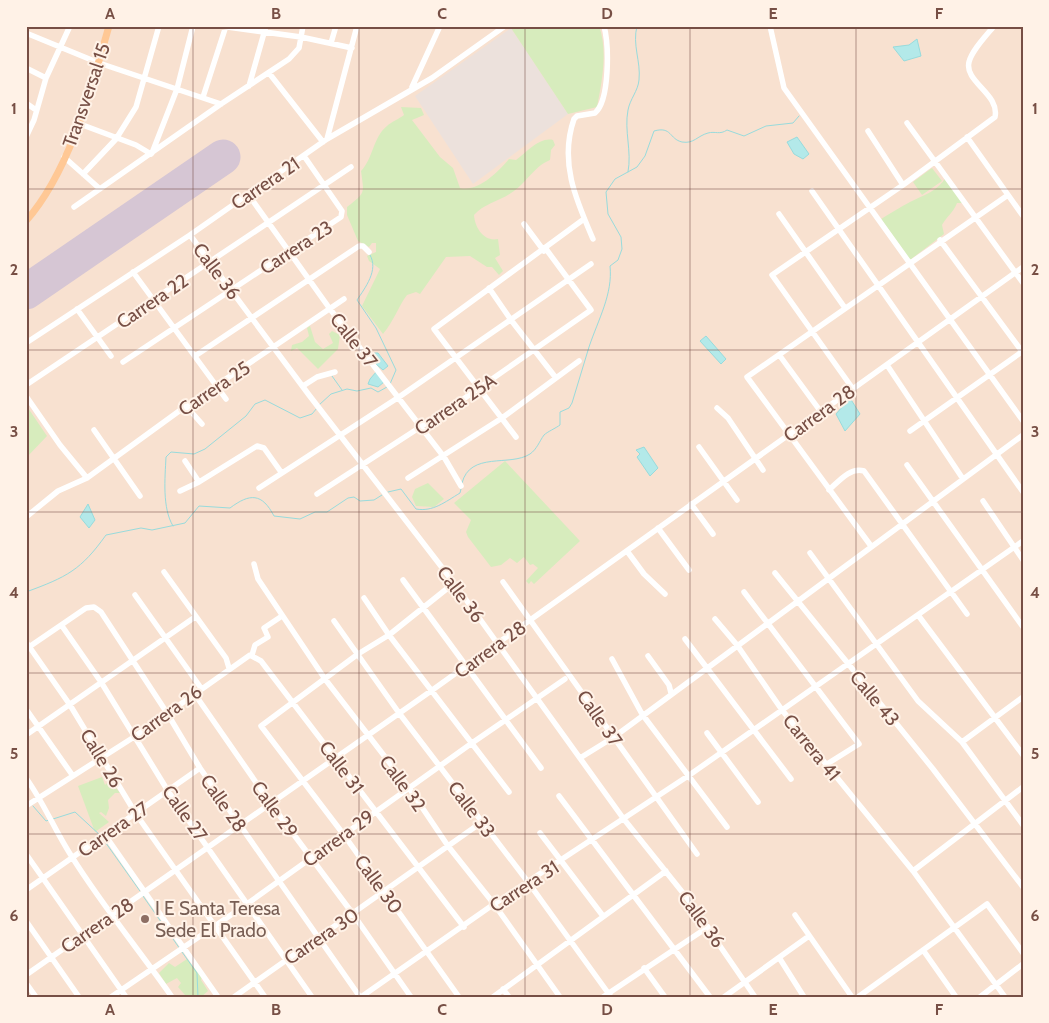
<svg xmlns="http://www.w3.org/2000/svg" width="1049" height="1023" viewBox="0 0 1049 1023" font-family="Cabin,sans-serif">
<style>
.residential{fill:#f8e1d0}
.industrial{fill:#ece1dc}
.green{fill:#d7ecbd}
.water{fill:#b3e9e9;stroke:#98dbdc}
.lines{fill:none;stroke-linecap:round;stroke-linejoin:round}
.stream{stroke:#98dbdc;stroke-width:1}
.runway{stroke:#d6c6d4;stroke-width:35}
.minor{stroke:#fff;stroke-width:5.5}
.major{stroke:#ffc895;stroke-width:7}
.grid{fill:none;stroke:#774f45;stroke-width:1;stroke-opacity:0.55}
.education-dot{fill:#8d6e63;stroke:#fff2e7;stroke-width:2}
.labels{text-anchor:middle;stroke-width:4;stroke-linejoin:round;paint-order:stroke}
.street-label{font-size:19px;fill:#774f45;stroke:#fff2e7}
.education-label{font-size:19px;fill:#785e54;stroke:#fff2e7;text-anchor:start}
.neatline{fill:none;stroke:#774f45;stroke-width:2}
.grid-label{font-size:16px;text-anchor:middle;font-weight:bold;fill:#774f45}
</style>
<rect width="100%" height="100%" fill="#feeedf"/>
<path class="residential" d="M26 26H1023V997H26Z"/>
<path class="industrial" d="M511 28 568 114 473 184 415 96Z"/>
<path class="green" d="M513 26H599C608 50 602 82 597 107L568 114 511 28Z
M401 107 421 108 424 115 412 120 440 157 453 168 460 188C478 192 497 173 509 159L516 160C527 152 539 137 553 140L555 145 551 150 550 160C533 167 526 184 511 193 499 201 483 204 474 215 475 228 484 242 498 239L500 255 495 258 503 271 499 275 492 267H487L470 256 446 257 420 294 416 292 407 295C398 307 394 321 383 334L362 306 380 269 369 261 367 256 376 252V243H372L369 247 358 241 347 215V207C366 192 364 194 361 171 373 159 373 137 387 126 391 122 399 119 404 115Z
M932 168 942 181 922 195 913 182Z
M946 177 965 203H957C953 213 947 216 942 225L944 234 910 260 881 219C891 213 900 207 910 202 924 195 938 191 946 177Z
M310 326 315 342 323 349 333 343 329 334 332 331 340 335 338 349 318 369 297 348 291 351 292 345 302 342 309 336 307 328Z
M26 405 47 436 26 458Z
M505 461 580 541 534 584 531 581 529 584 526 581 538 568 533 564 530 565 524 557 517 563 510 558 501 565 491 567 468 537 466 532 471 520 454 503Z
M428 483 444 499 434 507 416 506 412 497 415 489Z
M102 777 105 785 110 780 120 793H115L108 800 109 808 106 816 101 812 99 813 109 822 95 832 78 786Z
M187 959 202 977 201 980 208 991 201 997H182L185 995 178 987 181 983 177 978 166 984 159 973 169 963 175 967Z"/>
<path class="water" d="M917 39 921 56 904 61 893 47 909 45Z
M797 137 809 154 803 159 794 154 787 142Z
M706 336 726 359 721 364 700 341Z
M374 353H378L388 366 383 370 370 359Z
M377 371 384 382 378 387 368 384 370 379Z
M850 398 860 414 845 431 836 414Z
M644 447 658 468 650 476 637 457 640 454 636 450Z
M88 504 95 520 89 528 80 517Z"/>
<g class="lines">
<path class="stream" d="M628 172C632 151 624 131 628 110 630 99 638 91 639 80 641 61 632 45 637 26
M370 255C379 270 365 288 357 300L376 328 396 370 390 384
M332 376 342 390
M319 405 331 394 347 389 357 391 371 388 378 392 387 387
M462 483C470 451 510 467 530 454 537 449 539 442 544 435 547 432 556 428 560 425V412L569 408 572 403C578 384 583 366 589 347 598 320 613 294 610 266L618 260 622 249 621 237 608 214 606 192 615 179 637 167 645 156 654 131C672 126 669 139 682 142 694 144 697 136 708 133 715 131 720 135 727 130L744 136 766 126 793 123 799 116
M388 492 401 489 416 509C433 512 445 502 460 493L461 489
M173 526C162 508 165 478 166 457L171 452 194 454 205 449 246 416 255 404 265 400 300 418 312 414 317 408
M26 592C67 577 81 570 106 535L141 528 152 530 185 523 199 506 230 508C250 493 262 493 274 516L300 519 315 512H327L348 498 354 497 360 501 374 500 382 495
M33 806 46 821 49 820
M53 819 75 812 101 836
M103 839 140 891
M143 896 180 949
M182 952 197 973 198 997"/>
<path class="runway" d="M26 292 223 157"/>
<path class="minor" d="M220 26 301 37 352 48
M770 26 784 88 1023 421
M26 33 99 63 221 104
M331 43 336 26
M26 68 46 78
M269 73 323 142
M249 86 266 26
M412 87 440 26
M203 97 226 26
M26 103 36 110
M907 123 1023 283
M80 124 136 145 151 154
M868 131 903 185
M26 137 34 120 46 78 70 26
M967 137 1023 216
M327 139 357 26
M152 153 177 89 193 26
M64 157 100 189
M83 174 116 139 136 107 159 26
M812 191 1023 492
M248 194 330 309 444 457 461 486
M74 207 221 104 289 59 299 48 303 26
M779 214 845 308
M524 224 544 251
M190 235 309 395 454 583 623 818 687 898 755 997
M593 239C576 200 559 162 574 119L577 116 595 113C610 100 609 45 604 26
M940 240 1023 353
M133 272 226 399
M489 288 511 320 556 378
M77 309 111 356
M26 343 190 235 327 139 432 78 505 26
M195 356 359 246H363L369 252
M780 356 821 412
M123 362 341 217 342 211 304 156
M887 365 963 479
M26 385 351 167
M303 386 317 377 335 372
M853 389 772 275 903 185 995 117C1000 94 964 82 969 62 972 50 986 36 994 26
M26 396 60 445 87 478
M186 406 202 424
M717 408 728 418 763 470
M94 430 140 496
M910 431 1023 351
M516 437 434 329 584 219
M699 447 737 500
M185 461 199 482
M907 465 1023 627
M408 478 502 418 579 361
M259 488 399 397 591 264
M829 490C839 481 850 467 864 471L967 614
M180 491 199 482 257 446 264 448 281 472
M317 494 462 400 591 310 546 249
M983 501 1023 560
M691 504 713 534
M26 517 58 491 87 478 186 406 344 299
M658 528 689 570
M871 546 747 377 1008 195
M627 551 644 574 665 594
M810 553 918 701 962 742 1023 825
M254 564 258 579 325 679 409 788 448 846 494 904 560 997
M164 572 226 658 229 668
M775 573 933 769 1023 887
M403 580 541 768
M503 582 697 854
M454 583 389 635 358 654 261 726 344 835 459 997
M744 592 859 744 827 764
M135 595 201 688
M364 598 389 635 509 792
M918 615 1023 755
M715 619 737 645 782 710 913 871 1005 997
M334 621 399 713 528 882 611 997
M62 626 101 682 168 791 312 997
M685 639 791 779
M26 642 70 705 136 814 265 997
M26 649 86 608 94 607 101 612 167 713 200 768 360 997
M252 655 255 645 268 637 264 628 282 616
M648 656 669 685 671 693
M612 659 642 714 727 827
M194 693 271 804 353 914 411 997
M26 709 73 776
M707 733 758 802
M26 735 195 617
M962 742 1023 697
M580 758 614 737 1023 435
M26 778C44 803 55 831 72 857 102 905 139 950 172 997
M559 796 710 997
M26 806 134 737 250 655 261 661 464 927
M540 833 603 916
M105 835 218 997
M26 854 126 997
M913 871 1023 787
M26 890 200 768
M795 915 852 997
M26 921 79 997
M923 950 956 997
M780 959 804 997
M644 968 665 997
M26 975 431 691 1023 267
M26 983 36 997
M503 989 509 997
M111 997 247 904 472 743 565 679
M234 997 482 822
M361 997 494 904 688 776 1023 541
M493 997 666 871
M603 997 708 927
M724 997 809 936
M858 997 987 904 1023 953
M980 997 1023 964"/>
<path class="major" d="M26 221C70 171 91 89 109 26"/>
</g>
<path class="grid" d="M193 26V997M359 26V997M525 26V997M690 26V997M856 26V997M26 189H1023M26 350H1023M26 512H1023M26 673H1023M26 834H1023"/>
<circle class="education-dot" cx="145" cy="919" r="5"/>
<g class="labels">
<g class="street-label">
<text transform="translate(86 95) rotate(-71)" y="7">Transversal 15</text>
<text transform="translate(265 183) rotate(-34)" y="7">Carrera 21</text>
<text transform="translate(296 247) rotate(-33)" y="7">Carrera 23</text>
<text transform="translate(217 271) rotate(53)" y="7">Calle 36</text>
<text transform="translate(152 301) rotate(-34)" y="7">Carrera 22</text>
<text transform="translate(354 340) rotate(52)" y="7">Calle 37</text>
<text transform="translate(214 388) rotate(-34)" y="7">Carrera 25</text>
<text transform="translate(455 404) rotate(-34)" y="7">Carrera 25A</text>
<text transform="translate(819 413) rotate(-36)" y="7">Carrera 28</text>
<text transform="translate(461 594) rotate(53)" y="7">Calle 36</text>
<text transform="translate(490 649) rotate(-36)" y="7">Carrera 28</text>
<text transform="translate(875 698) rotate(50)" y="7">Calle 43</text>
<text transform="translate(166 713) rotate(-36)" y="7">Carrera 26</text>
<text transform="translate(600 718) rotate(55)" y="7">Calle 37</text>
<text transform="translate(812 747) rotate(51)" y="7">Carrera 41</text>
<text transform="translate(102 758) rotate(59)" y="7">Calle 26</text>
<text transform="translate(342 767) rotate(53)" y="7">Calle 31</text>
<text transform="translate(403 783) rotate(54)" y="7">Calle 32</text>
<text transform="translate(224 803) rotate(55)" y="7">Calle 28</text>
<text transform="translate(275 809) rotate(54)" y="7">Calle 29</text>
<text transform="translate(472 809) rotate(53)" y="7">Calle 33</text>
<text transform="translate(185 813) rotate(55)" y="7">Calle 27</text>
<text transform="translate(113 829) rotate(-35)" y="7">Carrera 27</text>
<text transform="translate(338 838) rotate(-36)" y="7">Carrera 29</text>
<text transform="translate(379 884) rotate(54)" y="7">Calle 30</text>
<text transform="translate(524 886) rotate(-33)" y="7">Carrera 31</text>
<text transform="translate(702 919) rotate(54)" y="7">Calle 36</text>
<text transform="translate(97 925) rotate(-34)" y="7">Carrera 28</text>
<text transform="translate(321 936) rotate(-34)" y="7">Carrera 30</text>
</g>
<g class="education-label">
<text x="155" y="915">I E Santa Teresa<tspan x="155" dy="22">Sede El Prado</tspan></text>
</g>
</g>
<rect width="1049" height="1023" fill="none" stroke="#fff2e7" stroke-width="55"/>
<rect x="28" y="28" width="994" height="968" class="neatline"/>
<g class="grid-label">
<text x="110" y="19">A</text>
<text x="276" y="19">B</text>
<text x="442" y="19">C</text>
<text x="607" y="19">D</text>
<text x="773" y="19">E</text>
<text x="939" y="19">F</text>
<text x="14" y="114">1</text>
<text x="1035" y="114">1</text>
<text x="14" y="275">2</text>
<text x="1035" y="275">2</text>
<text x="14" y="437">3</text>
<text x="1035" y="437">3</text>
<text x="14" y="598">4</text>
<text x="1035" y="598">4</text>
<text x="14" y="759">5</text>
<text x="1035" y="759">5</text>
<text x="14" y="921">6</text>
<text x="1035" y="921">6</text>
<text x="110" y="1015">A</text>
<text x="276" y="1015">B</text>
<text x="442" y="1015">C</text>
<text x="607" y="1015">D</text>
<text x="773" y="1015">E</text>
<text x="939" y="1015">F</text>
</g>
</svg>
